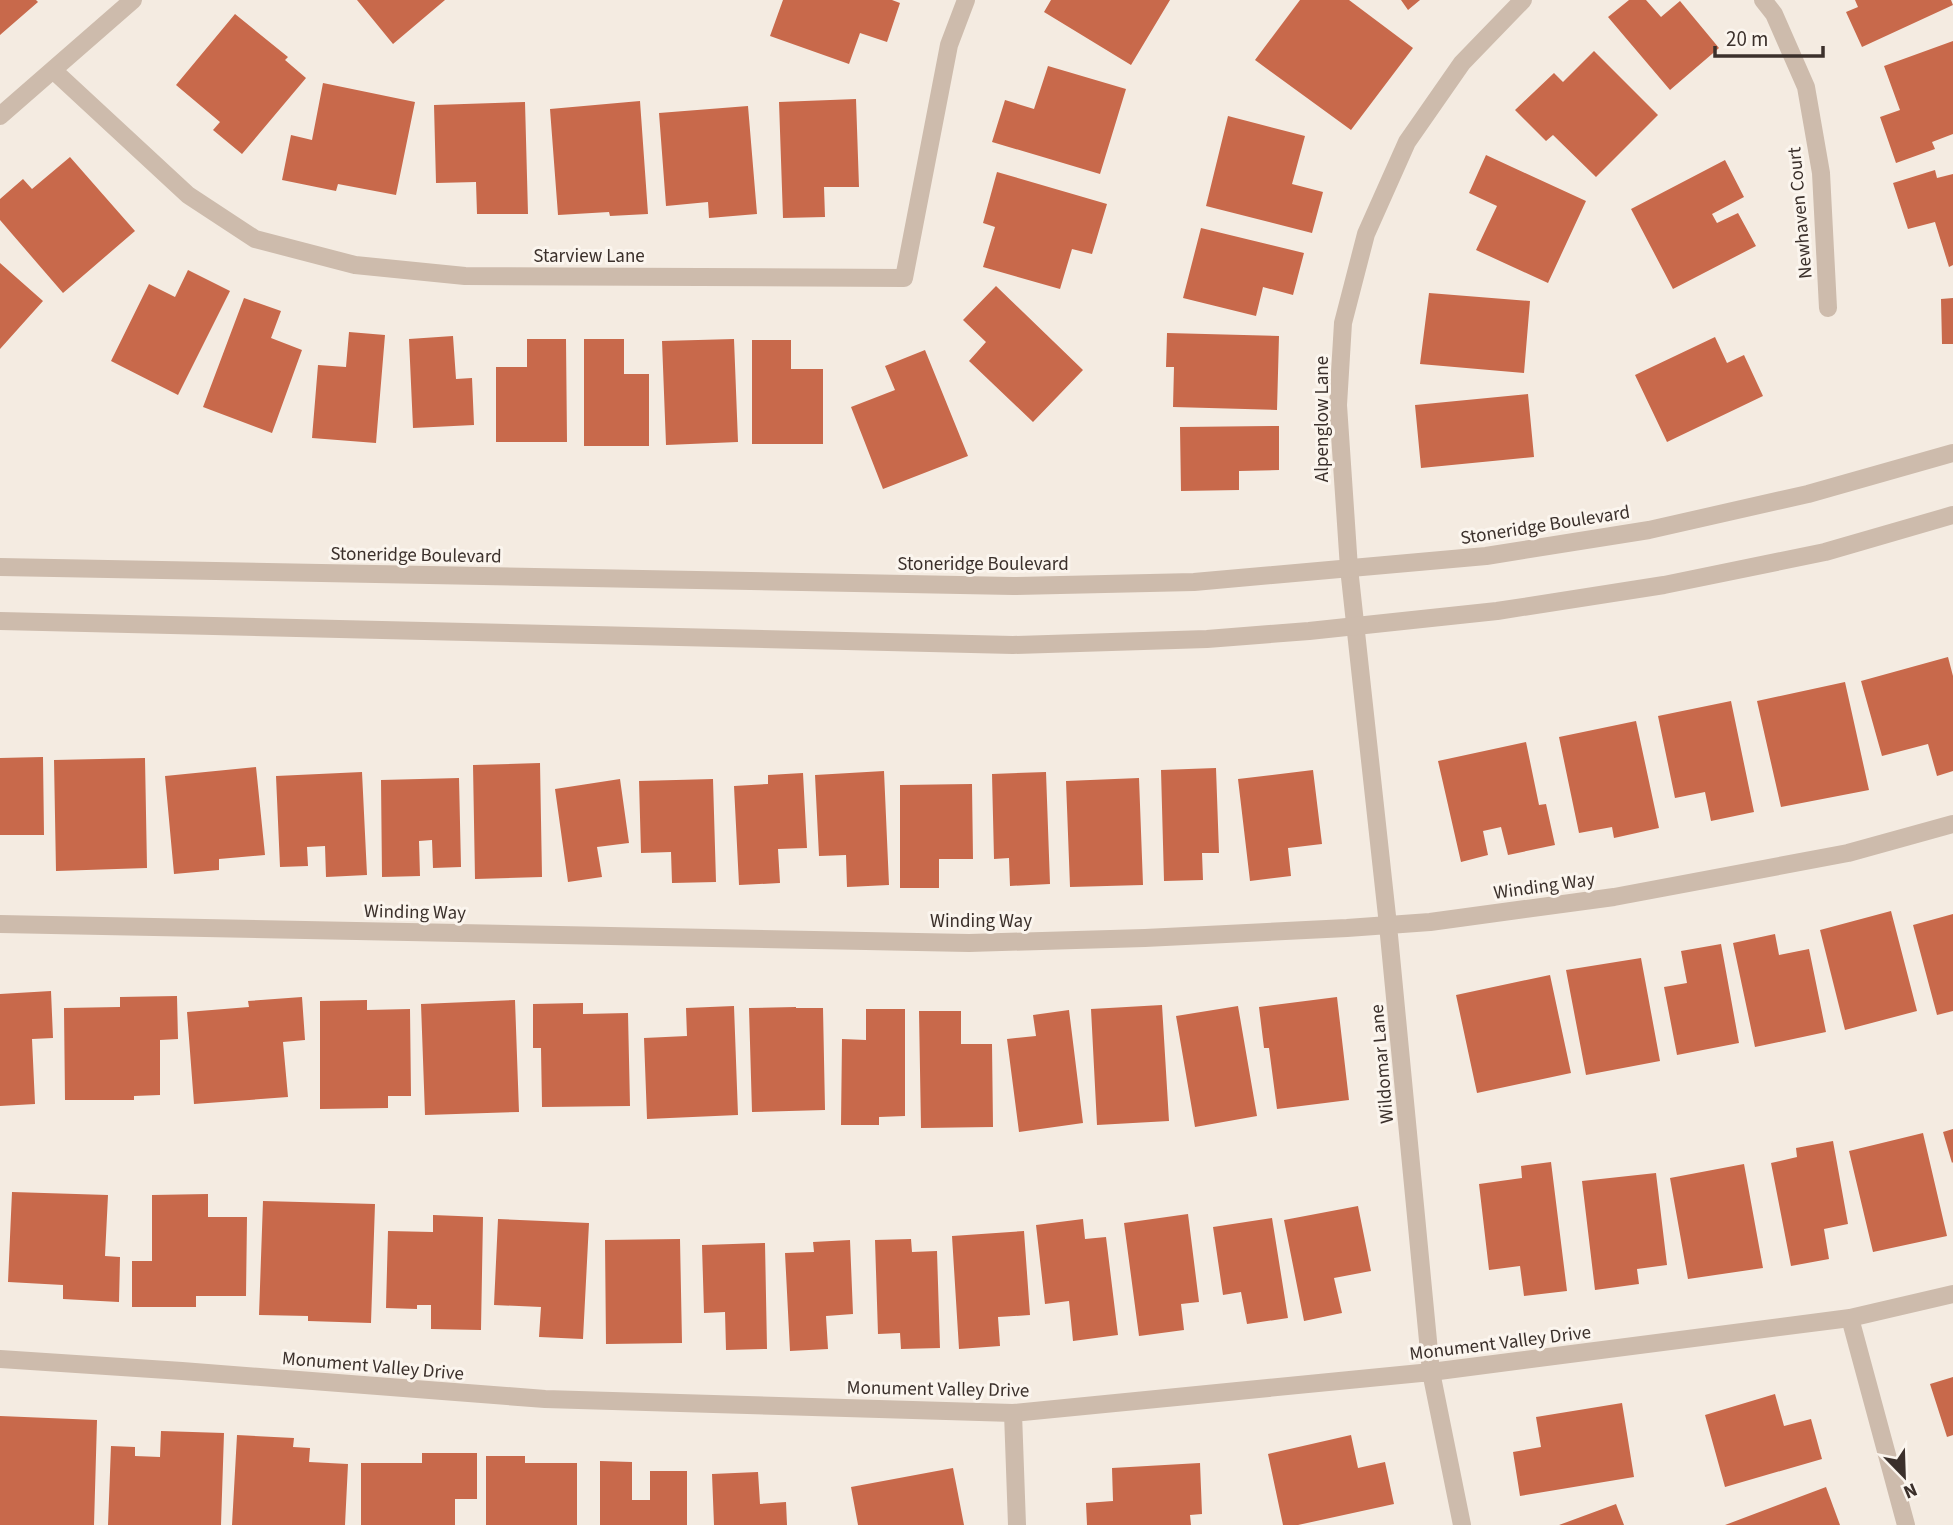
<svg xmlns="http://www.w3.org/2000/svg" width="1953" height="1525" viewBox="0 0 1953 1525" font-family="'Source Sans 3',sans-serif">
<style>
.building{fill:#c8694b}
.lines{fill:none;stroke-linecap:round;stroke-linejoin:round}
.minor{stroke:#cdbbac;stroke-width:18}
.tertiary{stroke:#cdbbac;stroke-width:18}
.labels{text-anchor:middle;stroke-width:6;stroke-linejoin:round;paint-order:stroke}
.street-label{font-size:19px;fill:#3b302b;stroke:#fbf5ee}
</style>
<rect width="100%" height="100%" fill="#f4ebe1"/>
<path class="building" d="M0 0H36L38 2 0 35Z
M357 0H445L393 44Z
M783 0H892L900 3 887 42 860 33 849 64 770 36Z
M1051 0H1170L1131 65 1044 12Z
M1300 0H1349L1413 48 1351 130 1255 60Z
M1401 0H1420L1408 10Z
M1629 0H1646L1661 17 1680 1 1719 48 1670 90 1608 17Z
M1855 0H1951L1953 5 1862 47 1846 12 1858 7Z
M235 14 288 57 285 60 306 78 242 154 213 130 220 122 176 85Z
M1953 41V134L1932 142 1935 149 1896 163 1880 117 1900 110 1884 66Z
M1594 51 1658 115 1596 177 1553 135 1546 141 1515 110 1554 73 1563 82Z
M1048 66 1126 89 1100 174 992 142 1005 100 1034 109Z
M323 83 415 102 396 195 338 184 336 191 282 180 291 135 312 140Z
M856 99 859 187H824L825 217 783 218 779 102Z
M640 101 648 214 610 216 609 212 558 215 550 109Z
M525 102 528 214H477L476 182 436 183 434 105Z
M748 106 757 214 709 218 708 202 666 206 659 113Z
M1228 116 1305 136 1292 184 1323 192 1312 233 1206 206Z
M1486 155 1586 201 1548 283 1476 250 1497 206 1469 193Z
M70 157 135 231 63 293 0 220V199L23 179 32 189Z
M1725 160 1744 197 1712 214 1717 223 1738 213 1756 246 1673 289 1631 209Z
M1935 170 1937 178 1953 174V265L1949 267 1935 222 1908 229 1893 183Z
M997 172 1107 204 1092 254 1072 249 1060 289 983 267 995 227 983 223Z
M1201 228 1304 253 1293 295 1263 287 1256 316 1183 298Z
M0 263 43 301 0 349Z
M188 270 230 291 178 395 111 361 149 284 175 297Z
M996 286 1083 370 1033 422 969 361 986 342 963 320Z
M1429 293 1530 301 1524 373 1420 364Z
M244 298 281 311 271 338 302 350 272 433 203 407Z
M1953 298V344H1942L1941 299Z
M349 332 385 335 376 443 312 438 318 365 346 367Z
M1167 333 1279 336 1277 410 1173 407 1174 367H1166Z
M453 336 456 379 472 378 474 425 413 428 409 339Z
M1715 337 1727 363 1744 355 1763 396 1667 442 1635 375Z
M527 339H566L567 442H496V367H527Z
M584 339H624V374H649V446H584Z
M734 339 738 442 666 445 662 341Z
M752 340H791V369H823V444H752Z
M925 350 968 456 883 489 851 407 895 390 885 366Z
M1528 394 1534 457 1421 468 1415 405Z
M1279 426V470L1239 471V490L1181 491 1180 427Z
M1948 657 1953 676V771L1937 776 1928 744 1882 756 1861 681Z
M1845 682 1869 790 1781 807 1757 701Z
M1731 701 1754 812 1711 821 1705 792 1675 798 1658 716Z
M1636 721 1659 828 1614 838 1612 827 1579 833 1559 737Z
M1526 742 1539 805 1546 804 1555 845 1508 855 1501 827 1483 831 1488 855 1461 862 1438 761Z
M43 757 44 835H0V758Z
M145 758 147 868 56 871 54 760Z
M540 763 542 877 475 879 473 765Z
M256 767 265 855 219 859V870L174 874 165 776Z
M1216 768 1219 853H1202L1203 880 1164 881 1161 770Z
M1313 770 1322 844 1288 848 1291 876 1250 881 1238 779Z
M884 771 889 885 847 887 846 855 819 856 815 775Z
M362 772 367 875 326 877 325 846 307 847 308 866 280 867 276 776Z
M1046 772 1050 884 1010 886 1009 858 994 859 992 774Z
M803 773 807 848 778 849 780 883 739 885 734 786 768 784V775Z
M459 778 461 867 433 868 432 840 419 841 420 876 382 877 381 780Z
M1139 778 1143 885 1070 887 1066 781Z
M620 779 629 843 597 847 602 877 568 882 555 789Z
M713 779 716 882 672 883 671 852 641 853 639 781Z
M972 784 973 859H939V888H900V785Z
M1891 911 1917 1011 1845 1030 1820 930Z
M1953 914V1011L1937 1015 1913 925Z
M1775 934 1779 955 1809 949 1826 1032 1755 1047 1733 943Z
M1721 944 1739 1043 1677 1055 1664 987 1687 983 1681 951Z
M1641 958 1660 1061 1586 1075 1566 970Z
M1550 975 1571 1073 1477 1093 1456 995Z
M51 991 53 1038 32 1039 35 1104 0 1106V994Z
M177 996 178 1039 160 1040V1095L134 1096V1100H65L64 1008 120 1007V997Z
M302 997 305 1040 283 1042 288 1097 194 1104 187 1012 249 1007 248 1001Z
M1337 997 1349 1100 1277 1109 1269 1048H1264L1259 1007Z
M367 1000V1010L410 1009 411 1096H388V1108L320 1109V1001Z
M515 1000 519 1112 425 1115 421 1004Z
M583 1003V1014L628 1013 630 1106 542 1107 541 1048H533V1004Z
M1162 1005 1169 1121 1097 1125 1091 1009Z
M734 1006 738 1115 647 1119 644 1038 687 1036 686 1008Z
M1238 1006 1257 1116 1195 1127 1176 1016Z
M796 1007V1008H823L825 1110 752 1112 749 1008Z
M866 1009H905V1116L879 1117V1125H841L842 1039 866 1040Z
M1069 1010 1083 1123 1019 1132 1007 1039 1036 1036 1033 1015Z
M919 1011H961V1044H992L993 1127 921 1128Z
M1953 1129V1162L1952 1163 1943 1132Z
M1923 1133 1947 1236 1873 1252 1849 1151Z
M1833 1141 1848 1224 1824 1229 1829 1259 1791 1266 1771 1163 1797 1157 1796 1148Z
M1551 1162 1567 1291 1524 1296 1520 1266 1489 1270 1479 1184 1522 1178 1521 1166Z
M1744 1164 1763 1268 1688 1279 1670 1178Z
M1656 1173 1667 1265 1637 1269 1639 1284 1595 1290 1582 1181Z
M12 1192 108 1195 105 1256 120 1257 119 1302 63 1299V1285L8 1282Z
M208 1194V1217H247L246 1296H196V1307H132V1261H152V1195Z
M263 1201 375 1204 371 1323 308 1321V1316L259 1315Z
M1358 1206 1371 1271 1334 1278 1342 1313 1304 1321 1284 1220Z
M1188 1214 1199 1302 1181 1304 1184 1330 1139 1336 1124 1223Z
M433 1215 483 1217 481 1330 431 1329V1305H417V1309L386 1308 388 1231 433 1232Z
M1272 1218 1288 1318 1247 1324 1241 1292 1223 1295 1213 1227Z
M498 1219 589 1223 583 1339 539 1337 541 1307 494 1305Z
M1083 1219 1085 1239 1106 1237 1118 1335 1073 1341 1069 1301 1045 1304 1036 1225Z
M1024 1231 1030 1315 998 1317 1000 1346 959 1349 952 1236Z
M680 1239 682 1343 606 1344 605 1240Z
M911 1239 912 1252 937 1251 940 1348 901 1349 900 1333 878 1334 875 1240Z
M850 1240 853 1314 826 1316 828 1349 790 1351 785 1253 814 1252 813 1242Z
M765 1243 767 1349 726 1350 725 1312 704 1313 702 1245Z
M1953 1377V1435L1947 1437 1930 1384Z
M1775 1394 1784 1426 1811 1419 1822 1459 1725 1487 1705 1415Z
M1622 1403 1634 1477 1520 1496 1513 1452 1541 1447 1536 1417Z
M0 1416 97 1420 94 1525H0Z
M161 1431 224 1433 221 1525H108L111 1446 135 1447V1456L160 1457Z
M237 1435 294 1438 293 1447 310 1448 309 1462 348 1464 345 1525H232Z
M1351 1435 1358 1468 1385 1462 1394 1504 1298 1525H1283L1268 1454Z
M422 1453H477V1499H455V1525H361V1463H422Z
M486 1456H525V1463H577V1525H486Z
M600 1461 632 1462V1500H650V1471H687V1525H600Z
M1200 1463 1202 1514 1190 1515 1191 1525H1087L1086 1503 1113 1501 1112 1468Z
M953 1468 964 1525H858L851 1487Z
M758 1472 760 1504 786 1502 787 1525H714L712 1474Z
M1826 1487 1840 1525H1725Z
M1616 1504 1624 1525H1559Z"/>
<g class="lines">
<path class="minor" d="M1763 0 1774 14 1806 87 1821 173 1828 308
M53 70 188 195 255 239 355 265 465 276 904 278 949 45 966 0
M0 116 133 0
M0 924 969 943 1145 938 1347 928 1430 922 1614 897 1848 853 1953 824
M1850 1318 1906 1525
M0 1359 182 1371 545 1399 1013 1413 1431 1372 1850 1318 1953 1294
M1013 1413 1017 1525
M1462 1525 1431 1372 1388 925 1349 568 1338 405 1343 323 1366 234 1407 142 1462 63 1523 0"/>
<path class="tertiary" d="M0 567 1013 586 1194 582 1486 556 1649 530 1808 494 1953 453
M0 621 1013 645 1207 639 1309 631 1497 611 1664 585 1825 552 1953 515"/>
</g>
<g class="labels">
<g class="street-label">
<text transform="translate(1799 213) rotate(-95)" y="7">Newhaven Court</text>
<text x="589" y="262">Starview Lane</text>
<text transform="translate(1321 419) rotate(-90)" y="7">Alpenglow Lane</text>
<text transform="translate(1545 524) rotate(-9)" y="7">Stoneridge Boulevard</text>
<text transform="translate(416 554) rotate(1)" y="7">Stoneridge Boulevard</text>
<text x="983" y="570">Stoneridge Boulevard</text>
<text transform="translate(1544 885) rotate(-8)" y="7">Winding Way</text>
<text transform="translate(415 911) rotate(1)" y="7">Winding Way</text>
<text x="981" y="927">Winding Way</text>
<text transform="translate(1381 1064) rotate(-95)" y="7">Wildomar Lane</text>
<text transform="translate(1500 1342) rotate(-7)" y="7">Monument Valley Drive</text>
<text transform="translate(373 1365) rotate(5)" y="7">Monument Valley Drive</text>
<text transform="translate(938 1388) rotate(1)" y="7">Monument Valley Drive</text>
</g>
</g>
<g transform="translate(1904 1476) rotate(157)" stroke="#fbf5ee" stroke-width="5" paint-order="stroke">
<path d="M0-5L12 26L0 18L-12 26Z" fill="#3b302b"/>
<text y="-10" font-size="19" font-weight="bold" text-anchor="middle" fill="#3b302b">N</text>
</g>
<path d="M1715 46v10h108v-10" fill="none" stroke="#3b302b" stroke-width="3.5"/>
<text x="1726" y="46" font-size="21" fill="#3b302b" stroke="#fbf5ee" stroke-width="5" paint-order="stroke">20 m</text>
</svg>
